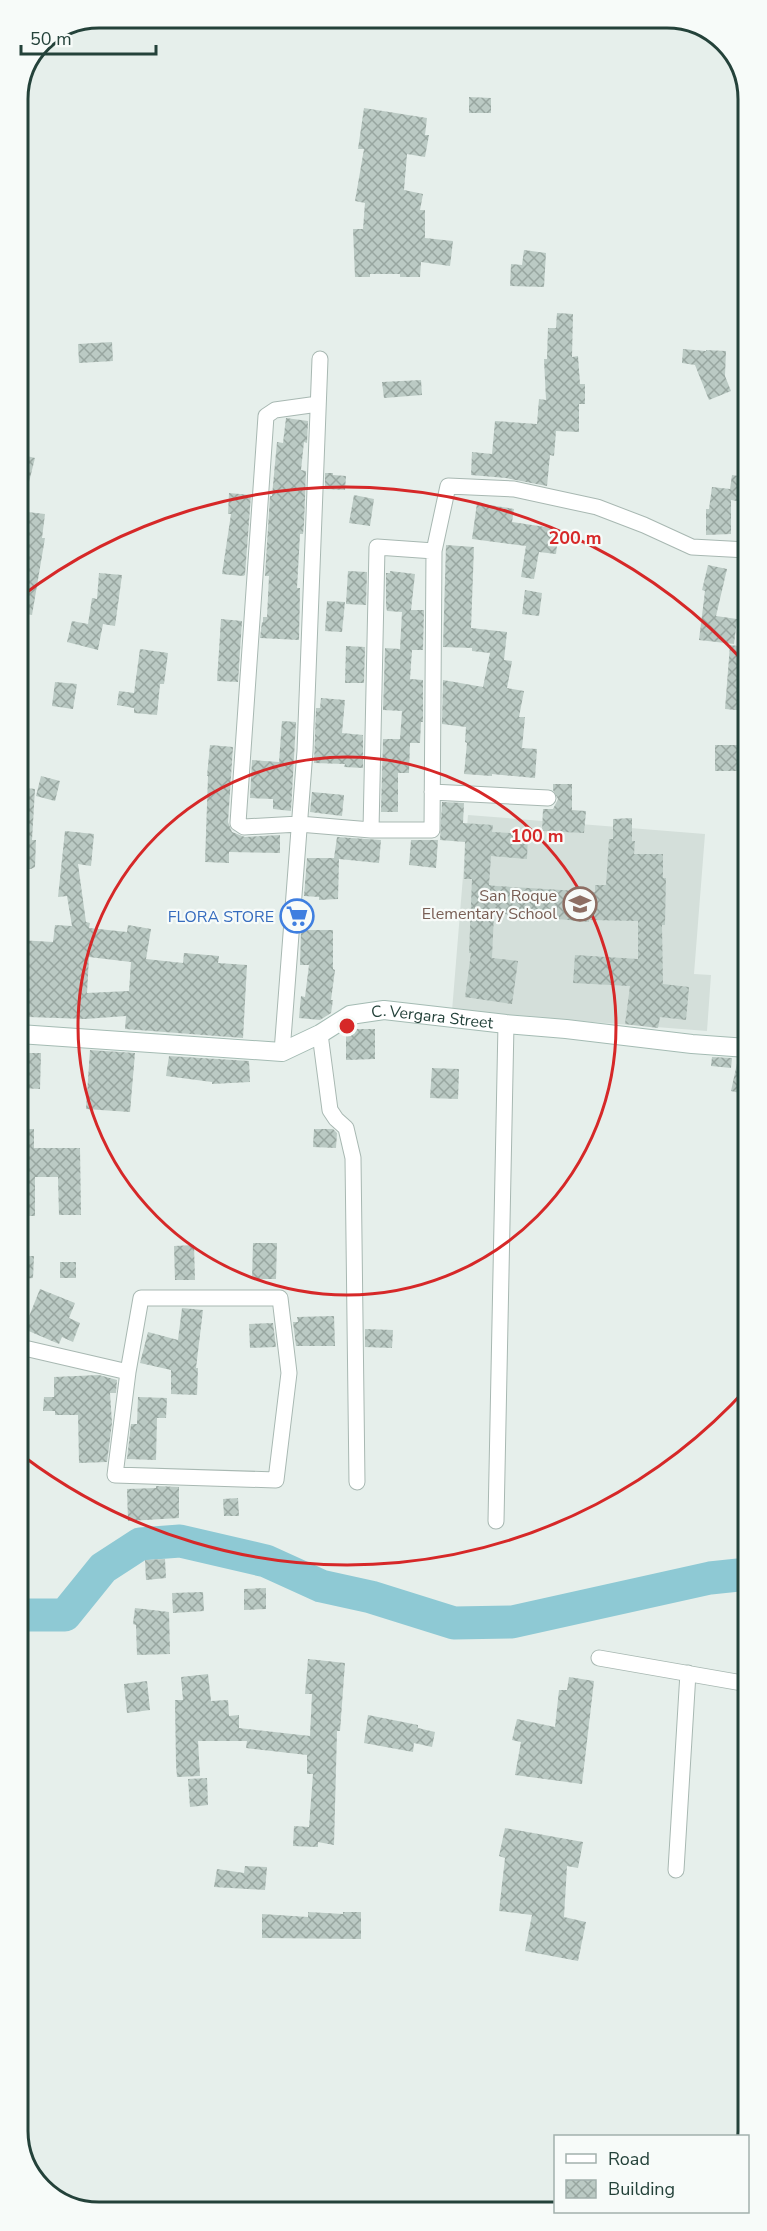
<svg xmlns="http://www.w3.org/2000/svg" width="767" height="2231" viewBox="0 0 767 2231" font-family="'Nunito Sans',sans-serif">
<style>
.built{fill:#d4dfda}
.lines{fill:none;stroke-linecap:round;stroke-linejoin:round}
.river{stroke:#8ec9d4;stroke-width:33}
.building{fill:url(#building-cross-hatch);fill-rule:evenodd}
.street-casing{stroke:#a8b8b2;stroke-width:17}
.secondary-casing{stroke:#a4bbb3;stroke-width:20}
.street{stroke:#fff;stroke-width:15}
.secondary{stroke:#fff;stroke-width:18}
.ring{fill:none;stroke:#d62828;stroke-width:3}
.labels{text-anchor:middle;stroke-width:4.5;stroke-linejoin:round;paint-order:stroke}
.education-label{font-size:16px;fill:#785e54;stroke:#f7fbf9;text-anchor:end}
.shop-label{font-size:16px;fill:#366cbe;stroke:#f7fbf9;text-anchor:end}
.street-label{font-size:16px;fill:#24423a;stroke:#f7fbf9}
.rim{fill:none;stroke:#24423a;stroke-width:3}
.centre{fill:#d62828;stroke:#f7fbf9;stroke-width:3}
.ring-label{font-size:18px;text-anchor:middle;font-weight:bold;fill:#d62828;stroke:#f7fbf9;stroke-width:4.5;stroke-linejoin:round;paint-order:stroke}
</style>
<defs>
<pattern id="building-cross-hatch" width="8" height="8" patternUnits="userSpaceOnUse" patternTransform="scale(1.5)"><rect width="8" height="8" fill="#bbcac4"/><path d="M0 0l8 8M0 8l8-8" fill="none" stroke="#98a6a0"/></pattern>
</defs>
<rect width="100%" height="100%" fill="#e6efeb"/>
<path class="built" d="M468 815 705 834 694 974 711 975 707 1031 452 1011Z"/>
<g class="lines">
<path class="river" d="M20 1615H65L103 1568 140 1544 180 1541 266 1561 321 1586 371 1597 454 1623 512 1622 710 1578 748 1574"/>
</g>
<path class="building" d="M469 97 491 98V113H469Z
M364 108 427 118 425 135H429L425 157 407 154 404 190 423 194 420 210H425V238L453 241 450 266 421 262 420 277H400V274H370V277H355L353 229H363L365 203 355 201 364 149H358Z
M524 250 546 253 544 287 510 286 511 264 522 265Z
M557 313 573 314 572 357 578 356 580 384H585V404H579V432L556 431 554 456 550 455 547 486 506 478 471 475 472 452 492 454 495 421 537 424 539 399 546 400 544 359H547L548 328H556Z
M112 342 113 361 79 363 78 344Z
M683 349 706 351V350L726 351 725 376 731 391 709 400 695 365 682 363Z
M421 380 422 395 384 398 382 382Z
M286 418 308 421 307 443 304 442 301 470 306 471 304 525 303 534H300L297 588H300L299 640 260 638 262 622 263 623V617H267L269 576H265L270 496H272L277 442 283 443Z
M19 454 35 458 24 502 19 501Z
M325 473H333V475L346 476 345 490 325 489Z
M732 475 746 477 742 502 731 500V534L706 535V509H709L712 487 730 489Z
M229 493 251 495 245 575 243 576 222 574 231 514H228Z
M354 495 374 499 370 526 349 523Z
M477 503 514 509 512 522 559 529 556 554 539 552 534 579 521 577 526 546 472 539Z
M19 511 45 514 42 538H45L32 615 19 613Z
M446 545 474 547 471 628 507 632 504 660 512 661 507 688 524 691 519 717H525L522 748 537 749 535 778 492 774V776L464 774 467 743 465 742 466 727 442 724 443 680 483 687 490 653 472 651V648L443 647Z
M708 565 727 569 716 616 737 619 734 644 699 640 705 591 702 590Z
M348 571 367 572 366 605 346 604Z
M390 571 415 574 411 610H424L423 650H412L410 679 423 680V722H421L420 743H410L409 773H398V812H381L383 739H400L402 711 383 710 385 648 400 649 402 612 387 611 386 606V573H390Z
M99 573 122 575 115 626 103 624 98 650 67 642 72 621 88 624 92 598 97 599Z
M525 590 542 593 539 616 522 614Z
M327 601 345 602 342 632 325 631Z
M221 619 242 621 238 682 217 681Z
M730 645 747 647V711L725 709Z
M346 646 365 647 364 683H345Z
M140 649 168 653 164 684H160L157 715 134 713V708L117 705 119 691 134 693Z
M55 682 77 684 73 709 52 706Z
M321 698 345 700 342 733 363 735V768L344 767 345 764 314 763 316 708H320Z
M282 721 296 722 291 811 273 809V799L250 798 252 760 279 762Z
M210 745 233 747 228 822 232 832 245 837 280 835V853L229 852V863L205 862 208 776H207Z
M715 745H747V771H715Z
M41 776 60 781 55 801 36 796Z
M553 784H572V810L586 811 584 833 542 831 543 809H553L558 799 553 790Z
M19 787 35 789 32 840H36L35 867 31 869 19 868Z
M312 792 344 795 342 816 310 812Z
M442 802 464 803 463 823 493 825 492 832 528 834 527 859 491 856 489 885 496 886 595 892V885H606L609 839H613V819L632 818V841H635L634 854H663V878H666L665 925H662L663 984 689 987 686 1020 660 1017 658 1028 625 1024 630 986 573 983 575 955 638 959V921L589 920V922L494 913 492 958 518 961 512 1004 465 997 471 953H469L472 879H464L465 842 440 840Z
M65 831 94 834 91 866 78 864 86 922 90 923 89 928 127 932 128 925 151 929 146 959 183 963 184 953 219 956 218 963 247 965 243 1038 125 1029 126 1016 85 1019 29 1017V976H19V940L53 942 55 925 72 926 67 896 58 897ZM89 957 131 962 129 991 87 993Z
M337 837 381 840 379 863 339 859 338 899 319 900V897L304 896 307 858H334Z
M411 840H438L436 868 409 865Z
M301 930H333V969L335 970 331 1000H333L331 1013 320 1020 299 1018 301 996 305 997 309 965H300Z
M349 1029H375V1059L346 1060V1031Z
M90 1050 135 1053 130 1112 86 1109Z
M19 1053H41L40 1089 19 1088Z
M169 1056 249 1061 250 1082 212 1084V1082L166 1076Z
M712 1057 732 1058 731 1068 711 1066Z
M738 1059H747L748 1095 731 1091Z
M432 1068 459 1069 458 1099 430 1098Z
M20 1129H34V1148H80L81 1215H59L58 1177H35V1216H20Z
M314 1129H333L337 1133 336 1148 313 1147Z
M253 1243H277L276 1279H252Z
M194 1245 195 1280H175L174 1246Z
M20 1256H34L33 1278 20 1279Z
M60 1262H76V1278H60Z
M40 1289 75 1303 69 1318 80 1323 73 1342 62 1337 59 1344 24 1329Z
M182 1308 203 1310 196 1368H198L197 1395 171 1394V1370L140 1363 148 1332 178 1340Z
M334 1316 335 1346H296L293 1322H298L297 1317Z
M273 1323 276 1347 250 1348 249 1324Z
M365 1329 393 1330 392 1348 365 1347Z
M99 1375 117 1380 116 1393H110L112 1423 107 1462 79 1463 78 1415H55V1411H43L44 1397H54V1377Z
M138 1397 167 1398 166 1418H157L156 1460 127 1459 131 1424H137Z
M156 1486 179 1487V1518L128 1521 127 1489 156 1488Z
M238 1498 239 1516H224L223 1499Z
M165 1559 166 1578 146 1580 145 1560Z
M266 1588V1609L244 1610V1589Z
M203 1592 204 1611 173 1613 172 1593Z
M135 1608 169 1612 170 1654 137 1655 136 1625 133 1624Z
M308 1659 345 1663 340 1731H337L334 1845 318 1842V1847L293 1846 294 1826 309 1827 313 1774H307V1755L246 1748 247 1741H198L200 1776 177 1777 176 1765 175 1700H183L181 1677 208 1674 211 1701 228 1700 229 1716 239 1715V1728L310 1736 312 1694H305Z
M569 1677 594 1681 582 1784 515 1775 521 1742 512 1740 517 1719 555 1727 559 1690H567Z
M147 1681 150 1710 127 1713 124 1684Z
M368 1715 418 1725V1728L435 1732 432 1747 414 1743 413 1752 364 1743Z
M207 1778 208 1805 190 1807 188 1779Z
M505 1828 583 1842 578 1868 567 1866 564 1917 586 1922 578 1961 525 1951 532 1915 499 1911 505 1858 499 1856Z
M245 1866 267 1867 265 1890 214 1887 217 1869 244 1873Z
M308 1912 343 1914V1912H361V1939L262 1938V1914L308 1917Z"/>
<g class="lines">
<defs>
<path id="street" d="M318 404 275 410 266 416 238 823 244 827 299 824 371 830H432L434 551 448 486 514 489 597 507 644 525 692 547 747 550
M432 792 548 798
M371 830 377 547 434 551
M320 1034 330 1110 336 1119 346 1128 353 1158 357 1482
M282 1052 305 751 320 359
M141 1298H280L289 1373 276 1480 115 1475 128 1372Z
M20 1347 128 1372
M496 1521 506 1024
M599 1658 748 1684
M676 1870 688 1673"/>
<g id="secondary">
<path id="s1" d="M19 1034 282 1052 320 1034 350 1015 384 1010 506 1024 566 1029 692 1044 747 1048"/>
</g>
</defs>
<use href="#street" class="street-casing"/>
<use href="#secondary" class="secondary-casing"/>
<use href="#street" class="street"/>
<use href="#secondary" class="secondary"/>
</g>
<g class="ring">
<circle cx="347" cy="1026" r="269"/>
<path d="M748 1387A539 539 0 0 1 23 1456M19 598A539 539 0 0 1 744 662"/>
</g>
<defs>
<symbol id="school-ring" viewBox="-11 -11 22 22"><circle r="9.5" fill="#f7fbf9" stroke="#8d6e63" stroke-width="1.5"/><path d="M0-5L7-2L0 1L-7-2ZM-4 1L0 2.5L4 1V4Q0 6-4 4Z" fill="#8d6e63"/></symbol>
<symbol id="supermarket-ring" viewBox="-11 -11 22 22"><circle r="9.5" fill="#f7fbf9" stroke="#3f7fe0" stroke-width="1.5"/><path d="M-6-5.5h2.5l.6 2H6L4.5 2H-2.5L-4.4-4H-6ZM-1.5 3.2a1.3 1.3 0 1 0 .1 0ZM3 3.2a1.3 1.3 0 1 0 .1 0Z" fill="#3f7fe0"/></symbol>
</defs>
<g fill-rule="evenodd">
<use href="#school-ring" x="561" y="885" width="38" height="38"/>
<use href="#supermarket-ring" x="278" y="897" width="38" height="38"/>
</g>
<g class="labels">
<g class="education-label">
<text x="557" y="901">San Roque<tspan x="557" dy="18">Elementary School</tspan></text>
</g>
<g class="shop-label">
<text x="274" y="922">FLORA STORE</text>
</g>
<g class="street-label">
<text dy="6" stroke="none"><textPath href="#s1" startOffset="424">C. Vergara Street</textPath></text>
</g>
</g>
<path d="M0 0H767V2231H0ZM99 28H667A71 71 0 0 1 738 99V2131A71 71 0 0 1 667 2202H99A71 71 0 0 1 28 2131V99A71 71 0 0 1 99 28Z" fill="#f7fbf9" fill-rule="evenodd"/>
<path class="rim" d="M99 28H667A71 71 0 0 1 738 99V2131A71 71 0 0 1 667 2202H99A71 71 0 0 1 28 2131V99A71 71 0 0 1 99 28Z"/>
<circle cx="347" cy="1026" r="9" class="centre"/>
<g class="ring-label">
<text x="575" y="544">200 m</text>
<text x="537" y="842">100 m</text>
</g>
<rect x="554" y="2135" width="195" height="78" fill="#f7fbf9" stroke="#a3b1ad" stroke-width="1.5"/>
<rect x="566" y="2154" width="30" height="9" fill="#ffffff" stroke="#a3b1ad" stroke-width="1.5"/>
<text x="608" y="2165" font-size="18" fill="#24423a">Road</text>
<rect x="566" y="2180" width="30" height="18" fill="url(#building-cross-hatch)" stroke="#a3b1ad" stroke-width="1.5"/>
<text x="608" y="2195" font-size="18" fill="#24423a">Building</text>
<path d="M21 45v9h135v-9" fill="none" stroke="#24423a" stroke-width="3"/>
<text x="30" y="45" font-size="18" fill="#24423a" stroke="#f7fbf9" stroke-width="4.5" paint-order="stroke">50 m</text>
</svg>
